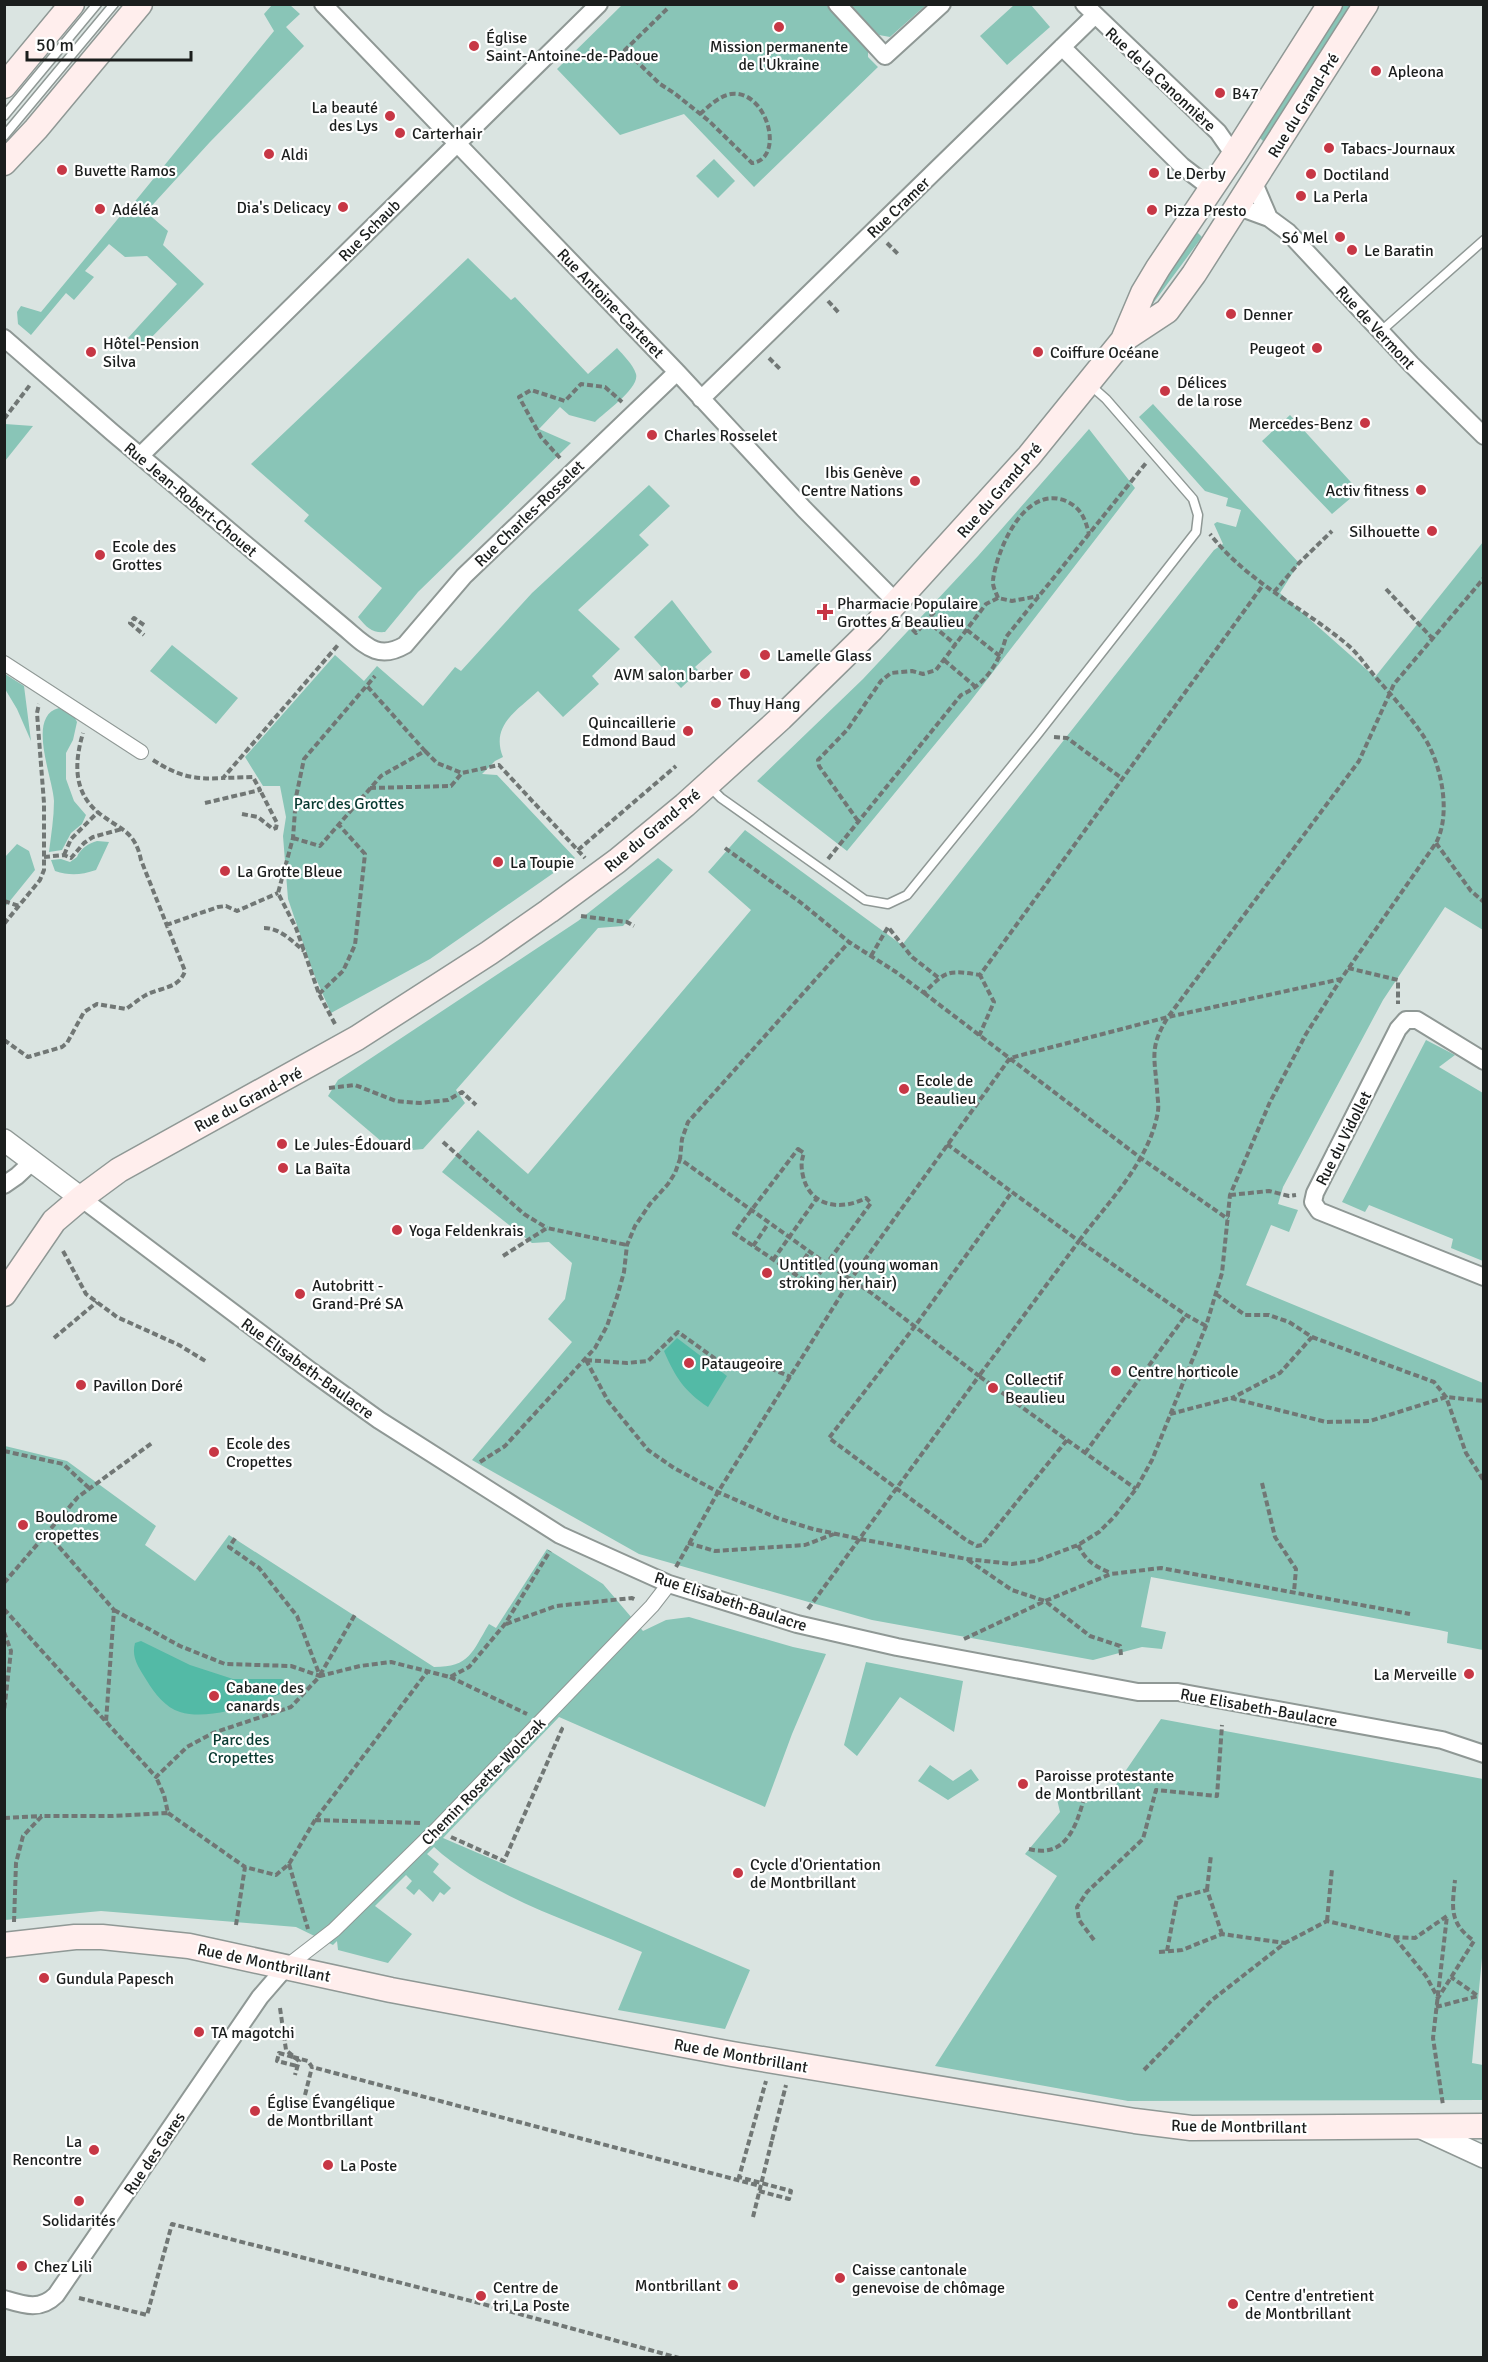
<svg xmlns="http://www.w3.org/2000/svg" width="1488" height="2362" viewBox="0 0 1488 2362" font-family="Signika,sans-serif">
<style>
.green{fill:#89c5b7}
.water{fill:#53baa6}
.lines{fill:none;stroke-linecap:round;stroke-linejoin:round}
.service-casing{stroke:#8f9895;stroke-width:11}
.pedestrian-casing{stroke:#8f9895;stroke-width:16}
.minor-casing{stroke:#8f9895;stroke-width:20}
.tertiary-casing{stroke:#8f9895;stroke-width:24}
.secondary-casing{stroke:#8f9895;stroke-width:27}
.path{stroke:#717775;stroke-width:4;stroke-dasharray:6 3;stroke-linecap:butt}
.service{stroke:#fff;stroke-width:8}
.pedestrian{stroke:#fff;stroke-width:14}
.minor{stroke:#fff;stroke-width:16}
.tertiary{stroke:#fff;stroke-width:21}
.secondary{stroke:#ffeeed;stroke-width:24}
.path-bridge{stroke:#717775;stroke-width:4;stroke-dasharray:6 3;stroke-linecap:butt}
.poi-dot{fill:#c73745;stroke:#fff;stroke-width:2}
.labels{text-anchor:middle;stroke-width:4.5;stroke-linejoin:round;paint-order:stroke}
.poi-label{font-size:16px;fill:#1b1e1d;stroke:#fff;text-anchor:start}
.street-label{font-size:16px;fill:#1b1e1d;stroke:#fff}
.park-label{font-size:16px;fill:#073930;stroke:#fff}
</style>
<rect width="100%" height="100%" fill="#dae4e1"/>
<path class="green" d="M623 4 827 5 868 47V57L878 67 754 187 684 114 620 135 557 69Z
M272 5H290L300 14 286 27 304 46 210 142 146 212 168 231 163 245 204 284 140 349 128 338 177 284 147 256 125 257 109 244 85 271 94 277 74 300 66 293 31 335 18 324 17 312 21 306 41 312 126 209 128 210 274 31 264 14Z
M850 5H926L890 37 879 35Z
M1014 5H1031L1050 27 1007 65 980 36Z
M1343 5H1351L1264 142 1260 138Z
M714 159 735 181 718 198 696 176Z
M1197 232 1202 237 1143 317 1139 315Z
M468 258 511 300 515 297 588 374 617 348C623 355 633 364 636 374 640 388 605 412 595 422L569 415 560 407 539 429 571 443 418 592 385 632C372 633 367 628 358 617L382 588 304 521 309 515 251 464Z
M1153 404 1299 563 1280 593 1375 677 1483 542V930L1445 907 1383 1000 1283 1187 1278 1204 1298 1210 1289 1232 1271 1225 1246 1285 1483 1383V1650L1447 1643 1448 1632 1439 1630 1151 1577 1141 1627 1166 1632 1162 1649 1142 1647 1093 1660 872 1620 639 1554 472 1460 572 1342 548 1319 565 1299 572 1263 549 1242 532 1243 442 1172 478 1130 528 1174 751 910 708 872 745 830 902 945 1214 550 1223 544 1214 524 1217 522 1236 527 1241 510 1226 506 1228 498 1205 491 1139 417Z
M1290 415 1359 491 1332 514 1262 441Z
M5 424 33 426 5 461 4 424Z
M1089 429 1135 488 969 703 847 851 757 781 863 679 978 556Z
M649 485 670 506 639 535 649 545 578 610 620 649 592 676 599 684 563 717 538 691C518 710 490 725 503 757L495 761 482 774 497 775 575 858 430 959 331 1013 313 972 288 899 283 836 286 817 280 786H263L245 757 335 655 364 681 377 666 423 706 455 667 461 671 532 593Z
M672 600 712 652 695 667 699 671 681 688 634 637Z
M172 645 238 698 216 724 150 671Z
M5 674 24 686 31 741 17 709 5 689Z
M59 708 74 716 77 722 73 740 66 753V779L74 801 86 815 82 824 71 833 62 850 49 852C51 835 54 818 54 801 53 778 26 716 59 708Z
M97 841 109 842 96 870C81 875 70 876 55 871L51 860 61 859 70 862 77 857C80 849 89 843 97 841Z
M17 844 29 851 35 870 5 907V857Z
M658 858 673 870 623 926 598 928 456 1090 465 1103 423 1149 403 1151 388 1147 328 1096 338 1080 578 921Z
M1426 1040 1455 1055 1439 1067 1483 1093V1261L1451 1248 1453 1239 1369 1205 1365 1212 1342 1202Z
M5 1446 67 1461 156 1526 145 1545 195 1581 229 1535 434 1667C470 1667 472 1652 489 1624L496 1628 547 1549 603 1584 643 1631 666 1620 689 1617 793 1647 826 1654 792 1734 765 1807 559 1717 443 1838 750 1970 725 2029 618 2010 642 1952C573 1922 488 1896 434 1847L427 1854 439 1864 433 1872 451 1888 444 1895 440 1892 433 1902 419 1889 414 1895 406 1888 412 1881 406 1875 375 1906 412 1934 388 1963 338 1950 337 1941 333 1945 296 1927 101 1911 5 1920Z
M866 1662 963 1681 954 1732 900 1697 857 1756 844 1745Z
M1161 1719 1483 1779 1484 1937 1472 2063 1483 2065V2100L1128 2101 935 2066 1057 1876 1025 1854 1060 1812 1056 1795 1066 1788 1075 1801 1087 1803 1089 1796 1105 1801Z
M930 1765 953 1781 971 1769 979 1780 948 1800 918 1781Z"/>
<path class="water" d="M677 1338 727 1376 708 1407C685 1392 675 1377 664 1351Z
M141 1641 190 1665 233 1679H282L286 1682 287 1686 284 1692C257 1704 210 1721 180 1712 166 1708 154 1693 147 1681 139 1668 131 1658 135 1643Z"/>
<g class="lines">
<defs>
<path id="service" d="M4 116 97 4
M4 136 114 4
M1380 332 1484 240
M710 787 721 798 865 900 888 904 907 895 1037 735 1196 532 1198 515 1193 499 1106 399 1089 384"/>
<path id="pedestrian" d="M4 663 141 752
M286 1967 334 1930 436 1830 652 1606 669 1584"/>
<path id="minor" d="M323 4 677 372 804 509 897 603
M837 4 885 56 942 4
M1084 4 1218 132 1234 155
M1062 47 1182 166 1212 189
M1254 183 1269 218
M1239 207 1269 218 1288 232 1411 364 1484 436
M4 338 113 433 345 628C365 645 378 661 405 645L464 576 677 372
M701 399 1094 16
M140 456 599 4
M1484 1061 1417 1020H1406L1398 1029 1315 1193 1313 1202 1319 1211 1484 1277
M4 1185 17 1176 32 1162
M81 1198 312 1372 379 1420 560 1535 669 1584 797 1624 897 1647 1138 1692H1178L1442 1740 1484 1754
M4 2299C24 2305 40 2311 56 2295L260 1997 286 1967"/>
<path id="tertiary" d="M4 1140 81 1198
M1419 2127 1484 2157"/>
<path id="secondary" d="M4 86 72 4
M4 163 36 129 140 4
M1123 340 1167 311 1194 274 1366 4
M4 1294 54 1221 81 1198 119 1170 357 1038 489 953 549 911 617 861 685 805 781 718 872 629 1029 456 1123 340 1143 293 1158 268 1234 155 1330 4
M4 1945 75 1937H102L189 1946 391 1990 732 2054 1135 2121 1191 2128 1484 2126"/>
</defs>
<use href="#service" class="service-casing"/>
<use href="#pedestrian" class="pedestrian-casing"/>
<use href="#minor" class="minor-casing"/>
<use href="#tertiary" class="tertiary-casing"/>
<use href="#secondary" class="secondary-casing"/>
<path class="path" d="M263 4V5
M667 9 625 50 660 84 674 93 709 121 752 163C786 159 767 89 731 94 719 96 709 106 700 114
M887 243 899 255
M828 301 840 314
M769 358 781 370
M4 419 30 385
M560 458 541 437 519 397 531 390 565 401 581 384 605 387 622 402
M1386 589 1432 638
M1274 592 1299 563 1332 531
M998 598C996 592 992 586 993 580 997 549 1025 484 1066 501 1081 508 1085 518 1089 534
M926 620 956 645
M906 623 916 633 936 610 927 601
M144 625 134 618 130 623 144 635
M967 630 1001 657
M944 660 977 688
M1054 737 1067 738 1123 779
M425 751 437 763 462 773
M153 760C178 776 194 780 223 778L338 645
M370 788 451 786 462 773 499 765 585 858
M205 803 260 790 253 777 224 778
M242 814 258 817 273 829 276 828 277 823 260 790
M858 821 819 766 818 760 847 730 881 681 891 673 912 671 923 674 936 670 986 604 998 598 1012 601 1039 596
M293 838 320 846 381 776 425 751 367 686
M1436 843 1471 891 1484 902
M725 848 800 902 849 942 896 972 924 993C946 970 949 970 980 975L1263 585
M578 850 676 766
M64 855 71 839 98 812
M44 857 64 855 71 858 84 843 93 837 122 829
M828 859 961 695C986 684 999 663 1006 637L1146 463
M4 901 19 906
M581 916 627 922 634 926
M4 924 40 880 44 870V803L37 713 39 704
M166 925 218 907 226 906 237 911 278 893
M264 928C280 928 292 941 304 951
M871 956 888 927 912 957 939 978
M1348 968 1398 980V1004
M924 993 1142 1159 1228 1219
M319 994 343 971 355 945 365 854 339 825
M335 1024 319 994 296 928 278 893 293 838 296 797 304 759 375 676
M979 1036 994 1002 980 975
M4 1040 28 1057 62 1047 67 1043 84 1012 97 1004 126 1009C132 1005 139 999 146 995 161 987 179 989 185 971L141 860C135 831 121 830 100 814 73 793 74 763 83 733
M329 1088 355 1085 396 1101 420 1103 448 1100 462 1092 476 1105
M443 1142 524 1214 547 1228
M947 1144 1012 1192
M798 1149 804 1153C801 1161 801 1167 803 1176 810 1207 841 1211 866 1198L871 1203 811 1285 734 1233Z
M1012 1192 1079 1241 979 1376 1067 1440 982 1545 977 1546 966 1540 829 1438 915 1326Z
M1230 1195 1269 1191 1289 1196 1296 1195
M753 1246 768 1224
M63 1251 86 1294 117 1317 179 1345 207 1362
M503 1256 547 1228 627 1245
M773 1260 817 1198
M794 1274 809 1252
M1216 1294 1245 1315H1269L1289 1322 1312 1337 1280 1373 1232 1398
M1206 1326 1186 1315 1079 1241C1108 1202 1150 1161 1158 1111 1159 1104 1157 1095 1157 1088 1154 1055 1150 1046 1168 1017L1359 761 1394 684 1484 578
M1312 1337 1434 1382 1446 1397 1466 1453 1484 1481
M54 1338 97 1302
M586 1360 608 1401 648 1450 674 1468 718 1492 777 1518 813 1529 860 1539 967 1559 1012 1564 1036 1561 1078 1545 1099 1532 1114 1517 1136 1489 1152 1460 1206 1326 1222 1273 1230 1195 1270 1102 1306 1034 1341 979 1436 843C1452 813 1441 761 1422 734 1409 715 1394 698 1379 681 1368 669 1361 657 1349 646 1303 607 1248 583 1210 534
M586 1360 627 1363 648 1361 678 1332 721 1363 762 1365 791 1377
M1170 1414 1231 1398 1326 1422 1370 1421 1446 1397 1484 1401
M1067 1440 1136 1489
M4 1451 63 1464 89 1488
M1085 1453 1186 1315
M480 1462 505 1446 595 1348 607 1326 617 1297 624 1272 627 1245 635 1226 650 1204 668 1184 675 1173 680 1159
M1262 1483 1275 1537 1296 1569 1294 1592
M47 1533 114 1610 106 1722
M688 1543 715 1551 805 1545 834 1534
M1078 1545C1086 1561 1094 1566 1111 1573
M968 1560 1012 1590 1045 1601 1090 1636 1120 1646 1121 1655
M676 1567 718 1492 851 1279 1010 1058 1168 1017 1341 979
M4 1583 78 1497 152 1443
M4 1609 156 1777 187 1747 213 1733 291 1707 320 1676 360 1666 391 1662 450 1677 469 1667 505 1624 550 1551
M808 1609 979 1376 870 1292 827 1264 680 1159 682 1139 688 1122 849 942
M114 1610 180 1646 225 1664 291 1666 320 1676 297 1616 259 1568 229 1547 236 1537
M506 1624 556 1606 632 1598 636 1600
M4 1632 11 1651 4 1711
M964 1639 1045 1601 1111 1574 1161 1568 1410 1614
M320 1675 356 1613
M450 1677 527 1714
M168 1813 245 1867
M4 1818 42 1816
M315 1820 420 1823
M451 1837 504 1861 562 1729 559 1728
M1029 1849C1064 1858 1075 1830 1083 1802
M289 1864 308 1929
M1207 1890 1211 1855
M1327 1921 1332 1869
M14 1922 16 1863 23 1836 42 1816H113L168 1813 164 1795 156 1777
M236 1925 245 1867 276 1875 289 1864 315 1820 427 1672
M1395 1938 1426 1976 1438 1998 1474 1941C1449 1923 1452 1908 1455 1880
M1094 1940 1079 1920 1077 1907 1087 1892 1143 1839 1156 1790 1217 1796 1222 1725
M1167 1951 1177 1898 1207 1890 1222 1934
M1159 1952 1182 1950 1222 1934 1285 1943
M1436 2007 1478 1996 1451 1977
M280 2008 286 2050 299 2061 295 2075
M293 2057 279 2053 277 2061 297 2066
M1144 2070 1212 2000 1285 1943 1327 1921 1394 1937 1415 1938 1447 1916 1433 2038 1443 2105
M305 2095 312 2067
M772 2140 786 2085
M759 2191 789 2199 791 2191 739 2177 766 2081
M79 2298 147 2315 172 2224 483 2304 679 2358"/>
<use href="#service" class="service"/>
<use href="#pedestrian" class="pedestrian"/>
<use href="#minor" class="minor"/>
<use href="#tertiary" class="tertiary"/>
<use href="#secondary" class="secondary"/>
<path class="path-bridge" d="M293 2057 308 2061 312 2067 760 2186
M753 2217 772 2140"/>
</g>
<g class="poi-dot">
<circle cx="779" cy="27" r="6"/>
<circle cx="474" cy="46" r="6"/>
<circle cx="1376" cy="71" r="6"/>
<circle cx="1220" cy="93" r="6"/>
<circle cx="390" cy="116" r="6"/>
<circle cx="400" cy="133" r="6"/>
<circle cx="1329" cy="148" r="6"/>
<circle cx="269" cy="154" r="6"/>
<circle cx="62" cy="170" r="6"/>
<circle cx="1154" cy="173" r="6"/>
<circle cx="1311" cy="174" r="6"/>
<circle cx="1301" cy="196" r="6"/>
<circle cx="343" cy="207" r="6"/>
<circle cx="100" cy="209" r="6"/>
<circle cx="1152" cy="210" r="6"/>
<circle cx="1340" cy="237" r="6"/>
<circle cx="1352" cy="250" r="6"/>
<circle cx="1231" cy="314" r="6"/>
<circle cx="1317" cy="348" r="6"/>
<circle cx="91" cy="352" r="6"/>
<circle cx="1038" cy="352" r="6"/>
<circle cx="1165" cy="391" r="6"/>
<circle cx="1365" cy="423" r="6"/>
<circle cx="652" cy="435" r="6"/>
<circle cx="915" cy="481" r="6"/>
<circle cx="1421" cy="490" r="6"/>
<circle cx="1432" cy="531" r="6"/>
<circle cx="100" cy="555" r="6"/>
<path d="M822 603h6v6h6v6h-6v6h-6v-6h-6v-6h6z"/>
<circle cx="765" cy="655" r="6"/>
<circle cx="745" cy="674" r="6"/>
<circle cx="716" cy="703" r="6"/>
<circle cx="688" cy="731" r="6"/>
<circle cx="498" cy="862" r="6"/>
<circle cx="225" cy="871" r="6"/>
<circle cx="904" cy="1089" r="6"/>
<circle cx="282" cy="1144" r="6"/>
<circle cx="283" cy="1168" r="6"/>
<circle cx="397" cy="1230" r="6"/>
<circle cx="767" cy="1273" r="6"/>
<circle cx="300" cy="1294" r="6"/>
<circle cx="689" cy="1363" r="6"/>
<circle cx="1116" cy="1371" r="6"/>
<circle cx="81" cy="1385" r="6"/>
<circle cx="993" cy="1388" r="6"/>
<circle cx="214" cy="1452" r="6"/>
<circle cx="23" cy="1525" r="6"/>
<circle cx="1469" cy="1674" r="6"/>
<circle cx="214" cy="1696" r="6"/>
<circle cx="1023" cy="1784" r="6"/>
<circle cx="738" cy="1873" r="6"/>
<circle cx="44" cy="1978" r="6"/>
<circle cx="199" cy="2032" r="6"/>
<circle cx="255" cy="2111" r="6"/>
<circle cx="94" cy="2150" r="6"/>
<circle cx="328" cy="2165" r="6"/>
<circle cx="79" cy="2201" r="6"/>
<circle cx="22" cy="2266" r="6"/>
<circle cx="840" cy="2278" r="6"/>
<circle cx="733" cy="2285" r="6"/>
<circle cx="481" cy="2296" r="6"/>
<circle cx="1233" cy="2304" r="6"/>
</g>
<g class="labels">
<g class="poi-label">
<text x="486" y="43">Église<tspan x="486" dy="18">Saint-Antoine-de-Padoue</tspan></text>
<text x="779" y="52" text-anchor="middle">Mission permanente<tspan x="779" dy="18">de l'Ukraine</tspan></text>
<text x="1388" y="77">Apleona</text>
<text x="1232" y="99">B47</text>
<text x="378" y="113" text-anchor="end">La beauté<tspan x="378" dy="18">des Lys</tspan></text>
<text x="412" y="139">Carterhair</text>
<text x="1341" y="154">Tabacs-Journaux</text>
<text x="281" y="160">Aldi</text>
<text x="74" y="176">Buvette Ramos</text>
<text x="1166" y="179">Le Derby</text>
<text x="1323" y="180">Doctiland</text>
<text x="1313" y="202">La Perla</text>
<text x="331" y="213" text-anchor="end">Dia's Delicacy</text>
<text x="112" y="215">Adéléa</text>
<text x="1164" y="216">Pizza Presto</text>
<text x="1328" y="243" text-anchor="end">Só Mel</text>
<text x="1364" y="256">Le Baratin</text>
<text x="1243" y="320">Denner</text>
<text x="103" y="349">Hôtel-Pension<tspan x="103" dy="18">Silva</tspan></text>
<text x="1305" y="354" text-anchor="end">Peugeot</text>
<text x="1050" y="358">Coiffure Océane</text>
<text x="1177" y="388">Délices<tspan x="1177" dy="18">de la rose</tspan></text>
<text x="1353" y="429" text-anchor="end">Mercedes-Benz</text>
<text x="664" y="441">Charles Rosselet</text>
<text x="903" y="478" text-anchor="end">Ibis Genève<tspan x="903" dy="18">Centre Nations</tspan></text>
<text x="1409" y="496" text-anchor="end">Activ fitness</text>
<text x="1420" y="537" text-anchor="end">Silhouette</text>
<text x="112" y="552">Ecole des<tspan x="112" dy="18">Grottes</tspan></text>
<text x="837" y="609">Pharmacie Populaire<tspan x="837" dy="18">Grottes &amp; Beaulieu</tspan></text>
<text x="777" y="661">Lamelle Glass</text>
<text x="733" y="680" text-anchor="end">AVM salon barber</text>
<text x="728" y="709">Thuy Hang</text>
<text x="676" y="728" text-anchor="end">Quincaillerie<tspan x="676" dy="18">Edmond Baud</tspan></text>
<text x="510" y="868">La Toupie</text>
<text x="237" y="877">La Grotte Bleue</text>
<text x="916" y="1086">Ecole de<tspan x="916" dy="18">Beaulieu</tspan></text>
<text x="294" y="1150">Le Jules-Édouard</text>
<text x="295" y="1174">La Baïta</text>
<text x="409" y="1236">Yoga Feldenkrais</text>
<text x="779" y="1270">Untitled (young woman<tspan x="779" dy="18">stroking her hair)</tspan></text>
<text x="312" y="1291">Autobritt -<tspan x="312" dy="18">Grand-Pré SA</tspan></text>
<text x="701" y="1369">Pataugeoire</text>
<text x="1128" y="1377">Centre horticole</text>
<text x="1005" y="1385">Collectif<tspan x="1005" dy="18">Beaulieu</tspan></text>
<text x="93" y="1391">Pavillon Doré</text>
<text x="226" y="1449">Ecole des<tspan x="226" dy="18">Cropettes</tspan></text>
<text x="35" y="1522">Boulodrome<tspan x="35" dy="18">cropettes</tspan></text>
<text x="1457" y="1680" text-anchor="end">La Merveille</text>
<text x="226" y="1693">Cabane des<tspan x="226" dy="18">canards</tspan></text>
<text x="1035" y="1781">Paroisse protestante<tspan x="1035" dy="18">de Montbrillant</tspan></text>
<text x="750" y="1870">Cycle d'Orientation<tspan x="750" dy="18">de Montbrillant</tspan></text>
<text x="56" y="1984">Gundula Papesch</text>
<text x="211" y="2038">TA magotchi</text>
<text x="267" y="2108">Église Évangélique<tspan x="267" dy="18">de Montbrillant</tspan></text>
<text x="82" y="2147" text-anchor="end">La<tspan x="82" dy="18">Rencontre</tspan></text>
<text x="340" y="2171">La Poste</text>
<text x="79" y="2226" text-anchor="middle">Solidarités</text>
<text x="34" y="2272">Chez Lili</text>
<text x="852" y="2275">Caisse cantonale<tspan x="852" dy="18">genevoise de chômage</tspan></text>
<text x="721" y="2291" text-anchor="end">Montbrillant</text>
<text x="493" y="2293">Centre de<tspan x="493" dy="18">tri La Poste</tspan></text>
<text x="1245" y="2301">Centre d'entretient<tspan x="1245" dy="18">de Montbrillant</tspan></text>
</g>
<g class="street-label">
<text transform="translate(1161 79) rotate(43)" y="6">Rue de la Canonnière</text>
<text transform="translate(1303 105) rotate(-58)" y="6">Rue du Grand-Pré</text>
<text transform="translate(898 207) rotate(-44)" y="6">Rue Cramer</text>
<text transform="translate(369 230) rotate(-45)" y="6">Rue Schaub</text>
<text transform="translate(611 303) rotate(46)" y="6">Rue Antoine-Carteret</text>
<text transform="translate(1376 327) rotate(47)" y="6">Rue de Vermont</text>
<text transform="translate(999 490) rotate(-49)" y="6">Rue du Grand-Pré</text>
<text transform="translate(191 499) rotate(40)" y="6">Rue Jean-Robert-Chouet</text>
<text transform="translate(529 513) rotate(-44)" y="6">Rue Charles-Rosselet</text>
<text transform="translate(652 830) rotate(-40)" y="6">Rue du Grand-Pré</text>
<text transform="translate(248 1099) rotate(-28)" y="6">Rue du Grand-Pré</text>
<text transform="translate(1343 1138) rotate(-63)" y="6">Rue du Vidollet</text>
<text transform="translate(308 1368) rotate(36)" y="6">Rue Elisabeth-Baulacre</text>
<text transform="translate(731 1601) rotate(18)" y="6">Rue Elisabeth-Baulacre</text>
<text transform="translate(1259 1707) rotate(10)" y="6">Rue Elisabeth-Baulacre</text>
<text transform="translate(483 1781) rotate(-46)" y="6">Chemin Rosette-Wolczak</text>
<text transform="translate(264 1962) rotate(12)" y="6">Rue de Montbrillant</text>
<text transform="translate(741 2055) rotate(10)" y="6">Rue de Montbrillant</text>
<text transform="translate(1239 2126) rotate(1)" y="6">Rue de Montbrillant</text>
<text transform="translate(154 2153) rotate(-56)" y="6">Rue des Gares</text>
</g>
<g class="park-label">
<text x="349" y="809">Parc des Grottes</text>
<text x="241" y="1745">Parc des<tspan x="241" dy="18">Cropettes</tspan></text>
</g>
</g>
<rect width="1488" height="2362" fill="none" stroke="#1b1e1d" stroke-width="12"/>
<path d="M27 51v9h164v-9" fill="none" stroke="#1b1e1d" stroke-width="3"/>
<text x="36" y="51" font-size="18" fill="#1b1e1d" stroke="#ffffff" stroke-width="4.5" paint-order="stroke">50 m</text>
</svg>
